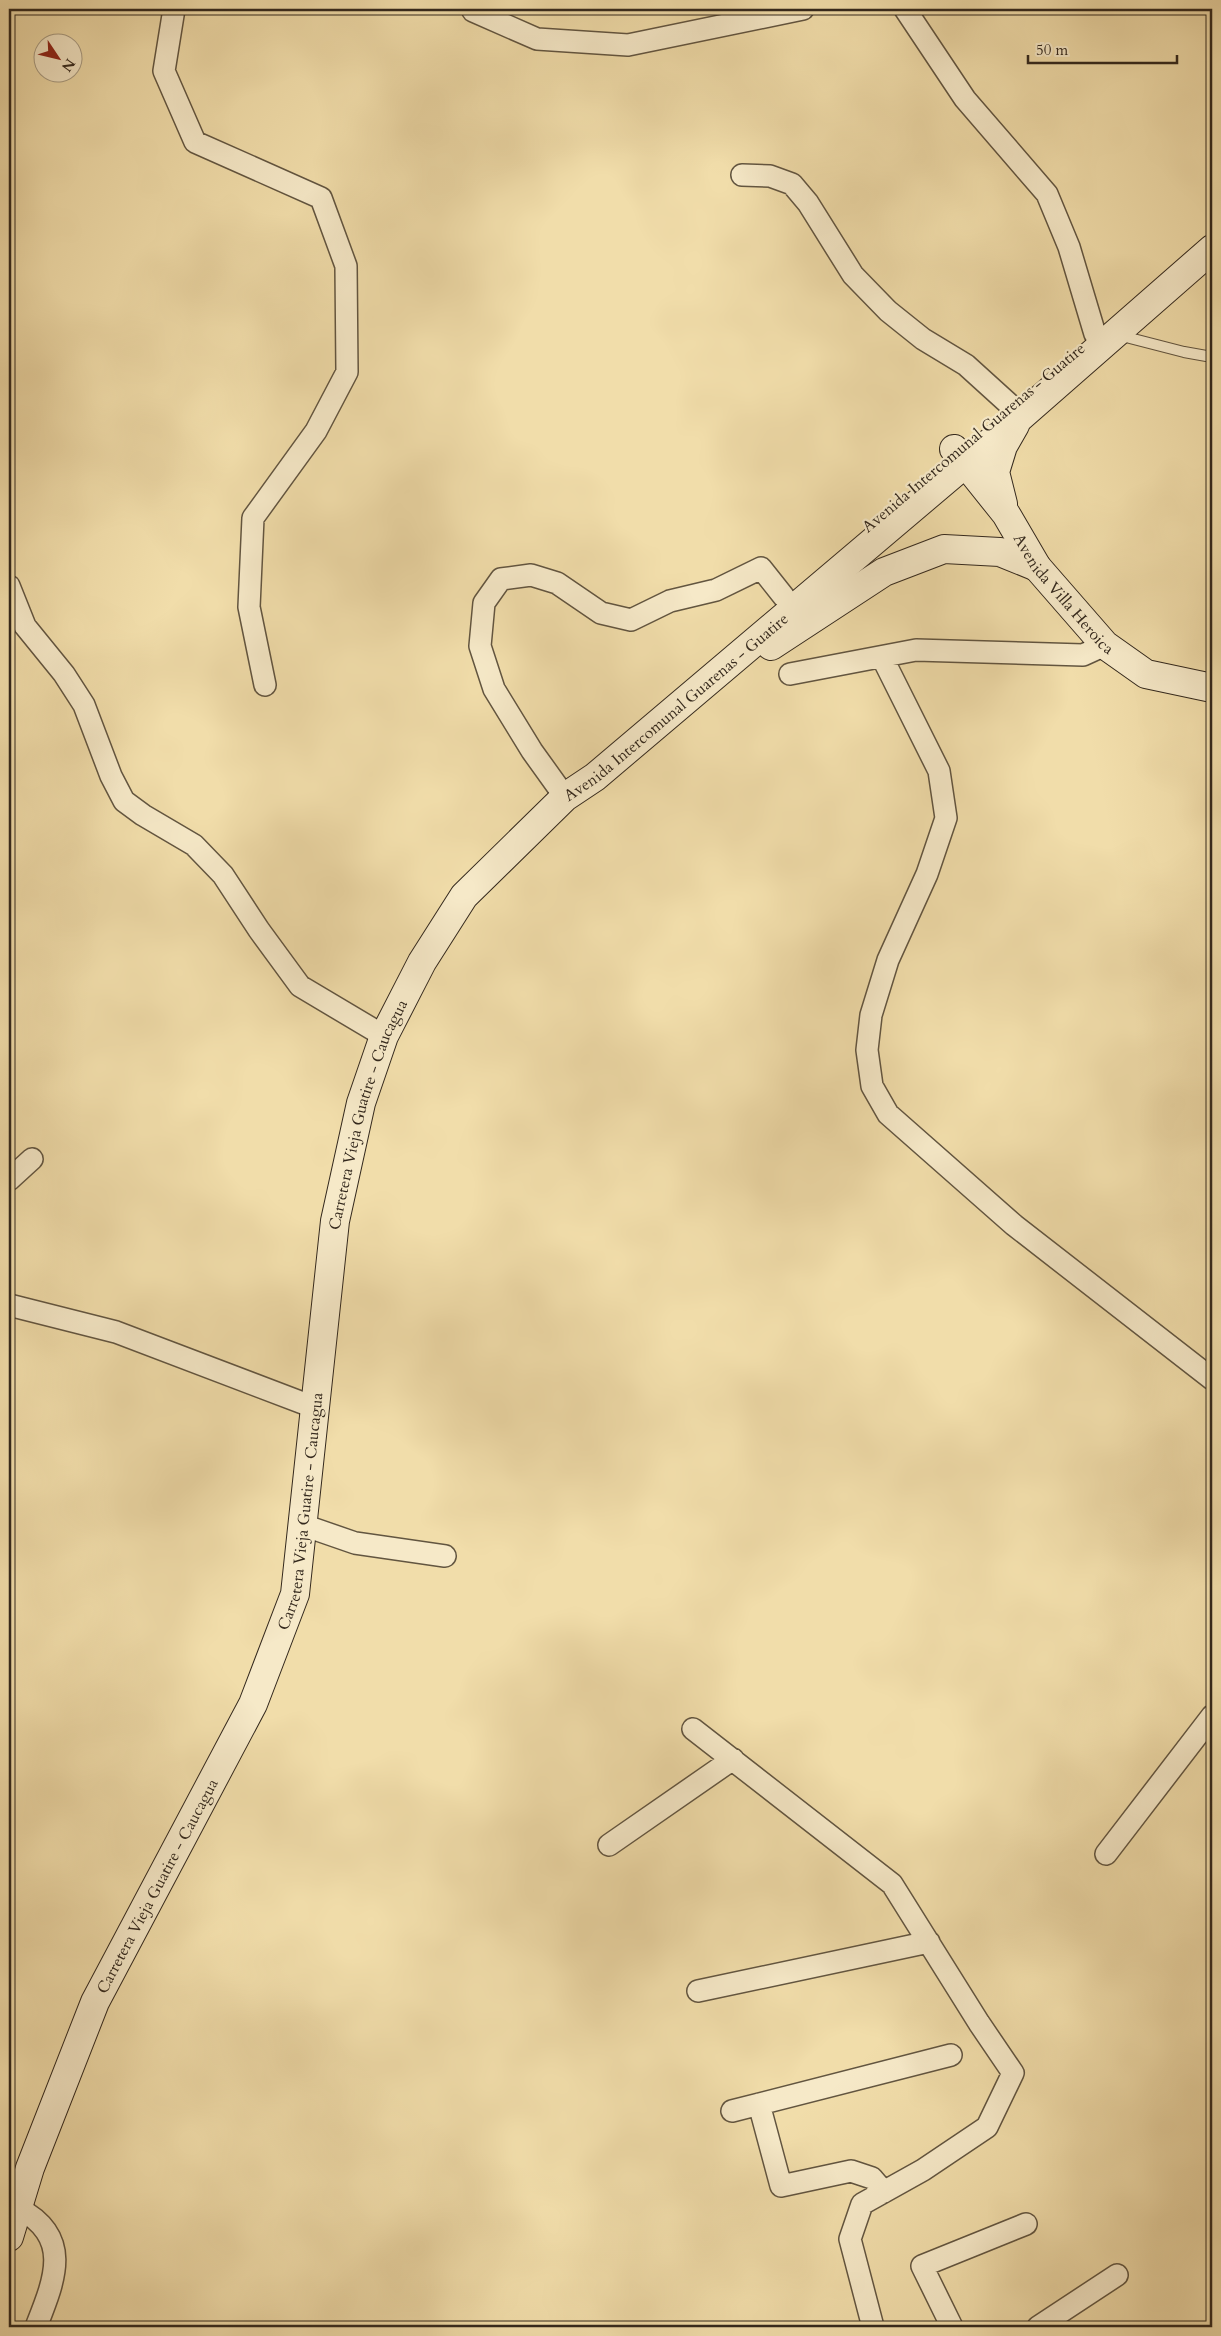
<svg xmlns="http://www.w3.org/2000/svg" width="1221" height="2336" viewBox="0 0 1221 2336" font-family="Cardo,serif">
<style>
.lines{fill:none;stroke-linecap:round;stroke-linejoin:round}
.service-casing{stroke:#625540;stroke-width:12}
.minor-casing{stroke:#625540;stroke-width:24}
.secondary-casing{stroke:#33281d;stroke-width:30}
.service{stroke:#f6e9c8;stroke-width:10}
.minor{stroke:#f6e9c8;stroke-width:21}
.secondary{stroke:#f6e9c8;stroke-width:28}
.labels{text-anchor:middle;stroke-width:4.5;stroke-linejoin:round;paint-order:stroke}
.street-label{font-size:16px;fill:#33281d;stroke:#f6e9c8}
</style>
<rect width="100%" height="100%" fill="#f1ddaa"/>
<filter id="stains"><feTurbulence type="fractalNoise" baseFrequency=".004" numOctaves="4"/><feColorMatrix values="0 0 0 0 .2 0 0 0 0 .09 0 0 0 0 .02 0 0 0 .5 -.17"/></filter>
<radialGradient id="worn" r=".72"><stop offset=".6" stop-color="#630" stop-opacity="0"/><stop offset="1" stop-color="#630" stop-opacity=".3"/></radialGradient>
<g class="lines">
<defs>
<path id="service" d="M1118 335 1184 352 1212 357"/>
<path id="minor" d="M174 9 164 71 195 142 321 198 346 266 347 372 316 431 253 518 249 607 265 685
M472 9 473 11 537 39 628 45 803 9
M905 9 965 99 1047 194 1069 247 1095 334
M742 175 770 176 792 184 808 203 853 275 888 311 923 339 966 365 1009 404
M9 586 25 626 64 674 84 705 111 776 124 801 143 815 194 845 223 875 259 930 300 986 384 1036
M882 657 939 771 946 818 927 874 888 960 871 1015 867 1050 872 1086 888 1114 1014 1225 1212 1379
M790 674 916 650 1083 655 1105 645
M565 797 532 751 494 689 480 646 484 603 501 579 531 575 557 583 601 613 631 620 670 601 716 590 761 568 784 597
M9 1180 32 1159
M9 1305 116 1332 316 1408
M303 1525 355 1543 445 1556
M693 1729 892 1884 979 2023 1013 2073 987 2127 923 2170 862 2204 850 2239 873 2327
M609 1845 733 1759
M1106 1854 1212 1716
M698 1991 929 1942
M759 2104 781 2186 851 2171 872 2178 884 2192
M732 2111 951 2055
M18 2208C73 2237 55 2279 36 2327
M952 2327 922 2266 1026 2224
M1038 2327 1117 2275"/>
<g id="secondary">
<path id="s1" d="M954 449 1006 514 1037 567 1105 645 1146 674 1212 688"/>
<path d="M1003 504 995 472 1003 446 1015 425"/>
<path d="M771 646 884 572 944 549 1000 552 1037 567"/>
<path id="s2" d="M9 2237 30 2168 95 2002 253 1704 295 1594 335 1221 361 1103 384 1036 422 962 464 896 565 797 595 777 1019 418 1212 249"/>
</g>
</defs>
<use href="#service" class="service-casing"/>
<use href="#minor" class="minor-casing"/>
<use href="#secondary" class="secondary-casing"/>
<use href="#service" class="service"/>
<use href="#minor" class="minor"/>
<use href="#secondary" class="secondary"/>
</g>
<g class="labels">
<g class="street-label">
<text transform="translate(973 437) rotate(-40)" y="6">Avenida Intercomunal Guarenas - Guatire</text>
<text dy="6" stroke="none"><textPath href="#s1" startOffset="182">Avenida Villa Heroica</textPath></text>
<text dy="6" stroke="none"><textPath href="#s2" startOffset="1718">Avenida Intercomunal Guarenas - Guatire</textPath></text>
<text dy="6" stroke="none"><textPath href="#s2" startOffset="1192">Carretera Vieja Guatire - Caucagua</textPath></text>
<text dy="6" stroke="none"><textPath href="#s2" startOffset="788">Carretera Vieja Guatire - Caucagua</textPath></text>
<text dy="6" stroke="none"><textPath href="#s2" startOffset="382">Carretera Vieja Guatire - Caucagua</textPath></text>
</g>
</g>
<rect width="1221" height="2336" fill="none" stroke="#f1ddaa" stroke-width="30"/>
<rect x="10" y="10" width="1201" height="2316" fill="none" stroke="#33281d" stroke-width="2.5"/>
<rect x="15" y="15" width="1191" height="2306" fill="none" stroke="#33281d"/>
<g transform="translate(58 58) rotate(125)"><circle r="24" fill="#f6e9c8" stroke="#a89c84"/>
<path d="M0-4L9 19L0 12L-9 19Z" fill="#8f2418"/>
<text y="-8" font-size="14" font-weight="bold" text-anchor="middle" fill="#33281d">N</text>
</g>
<path d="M1028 55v8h149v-8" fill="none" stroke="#33281d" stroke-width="2.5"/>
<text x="1036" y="55" font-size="15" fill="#33281d" stroke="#f6e9c8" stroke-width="4" paint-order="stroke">50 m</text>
<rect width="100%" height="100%" filter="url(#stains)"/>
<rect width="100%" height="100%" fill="url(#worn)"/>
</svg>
